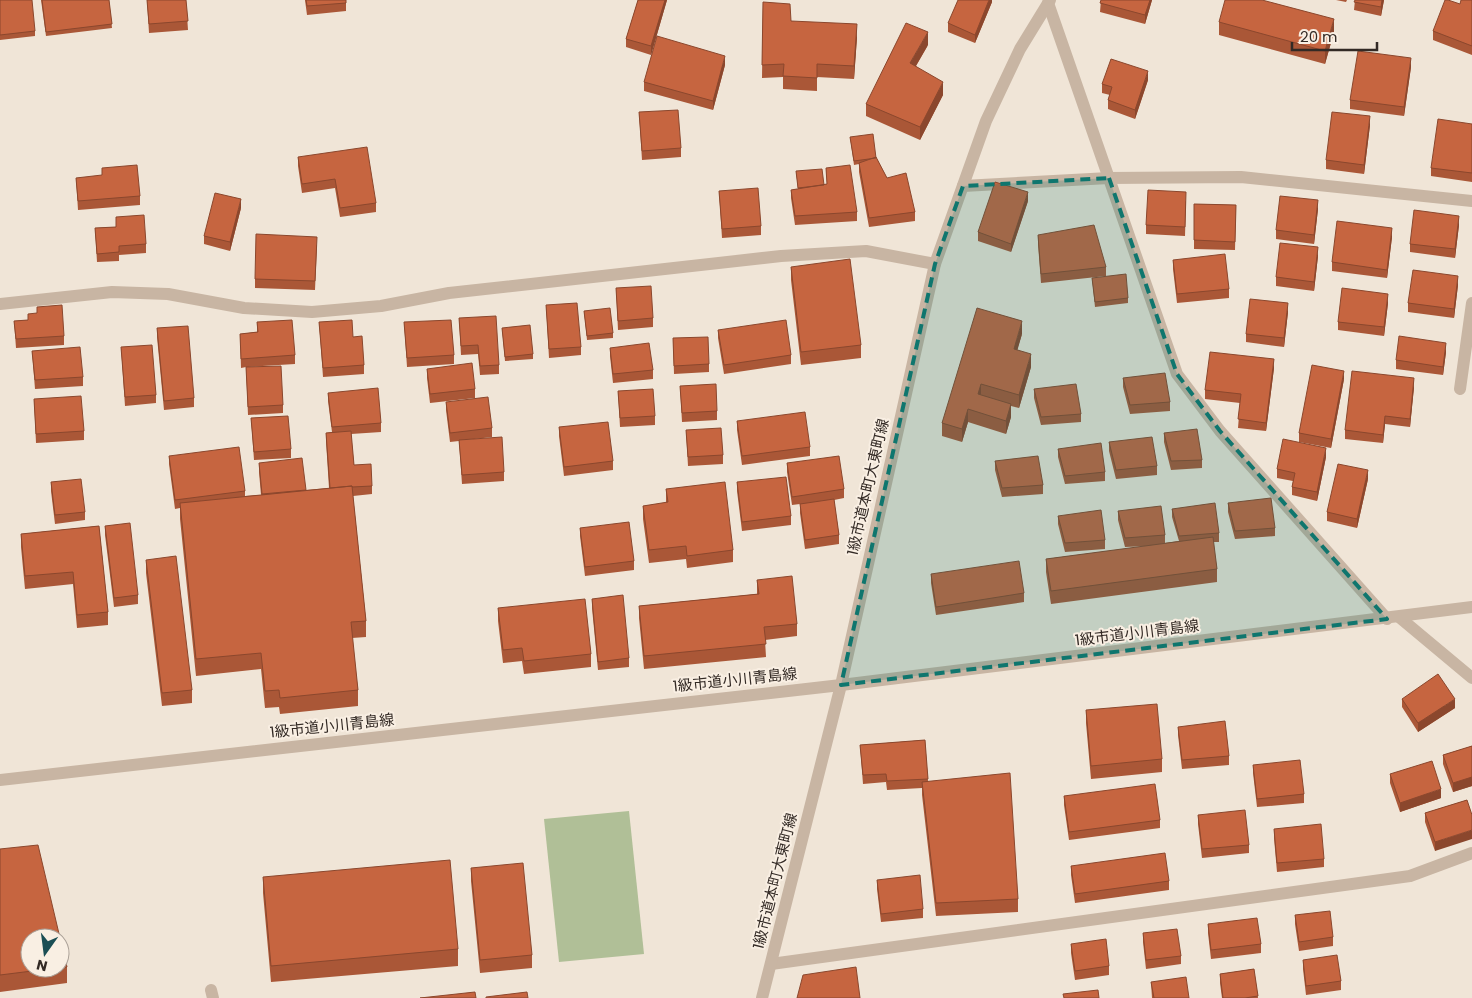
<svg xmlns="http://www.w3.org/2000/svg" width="1472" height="998" viewBox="0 0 1472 998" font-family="Poppins,'Noto Sans JP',sans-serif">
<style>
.green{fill:#b0bf97}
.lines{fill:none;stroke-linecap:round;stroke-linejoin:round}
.service{stroke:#c8b5a3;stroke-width:12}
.minor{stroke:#c8b5a3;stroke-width:12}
.tertiary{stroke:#c8b5a3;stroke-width:12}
.wall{fill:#aa5737}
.shaded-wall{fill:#8b472d}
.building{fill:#c66540;stroke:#8b472d}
.marked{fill:#0f766e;fill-opacity:0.2;stroke:#0f766e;stroke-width:4;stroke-dasharray:10 6;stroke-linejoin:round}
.labels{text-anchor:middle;stroke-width:4;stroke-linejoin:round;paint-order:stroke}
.street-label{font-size:15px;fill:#332a25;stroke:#f9efe3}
</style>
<rect width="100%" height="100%" fill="#f0e5d7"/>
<path class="green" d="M629 811 644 954 559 962 544 819Z"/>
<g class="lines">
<path class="service" d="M211 990 213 998"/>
<path class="minor" d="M1048 3 1177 374 1220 431 1387 619
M963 186 1109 178 1241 177 1472 201
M0 304 112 292 168 294 244 308 312 312 381 306 449 293 781 256 866 251 935 264
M1460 389 1472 303
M1399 617 1472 678
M771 964 1410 876 1472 853"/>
<path class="tertiary" d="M0 780 841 685 1472 607
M762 998 841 685 935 264 986 121 1020 49 1050 0"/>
</g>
<path class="wall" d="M0 0 35 31V36L0 40Z
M41 0H109L112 28 46 36Z
M147 0H186L188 30 149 33Z
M305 0H346V11L307 15Z
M638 0H667L651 55 626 47V39Z
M992 0V2L975 43 948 32V23Z
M1101 0H1152L1145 24 1100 12Z
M1336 0H1347L1346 2Z
M1355 0H1384L1381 16 1354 10Z
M1472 0V55L1433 40V31L1460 4Z
M763 2 791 21 857 37 854 79 817 77V91L783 89V77L762 78Z
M1219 22 1334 32 1325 64 1219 35Z
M928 45 916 66 943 95 920 140 866 116V104Z
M725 65 713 110 644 91V82Z
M1411 67 1404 116 1350 109V100Z
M1148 80 1135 119 1108 109V100L1110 95 1102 93V84Z
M639 112 681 148V157L642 160Z
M1472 124V182L1431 176V168Z
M1370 125 1364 174 1326 169V160Z
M850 137 876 157 887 178 915 212V221L869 227 859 172V164L854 165Z
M298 157 376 203V212L340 217 335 188 302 193 298 166Z
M102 168 140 196V205L78 210 76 178 102 176Z
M826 168 857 212V221L795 225 791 198V190L798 189 796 171 824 185 827 184Z
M719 191 761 226V235L722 238Z
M1028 201 1011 252 978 241V232Z
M1186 201 1185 236 1146 234V225Z
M1194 204 1236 205 1235 250 1194 249Z
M241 208 230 251 204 244V236Z
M1318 209 1314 244 1276 239V230Z
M116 217 146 244V253L119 255V261L97 262 95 228 116 227Z
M1459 225 1455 258 1410 252V244Z
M1038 235 1106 267V276L1041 283 1038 244Z
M1392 237 1387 278 1332 271V262Z
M317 245 315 290 255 288V279Z
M1318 256 1314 291 1276 286V277Z
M1173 260 1229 289V298L1177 303 1173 269Z
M791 267 861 345V358L801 365 791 280Z
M1092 278 1128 298V303L1095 307Z
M1458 285 1454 318 1408 312V303Z
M616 288 653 318V327L618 330Z
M1388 303 1384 336 1338 330V322Z
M546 305 581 347V355L549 358Z
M37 307 64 336V345L16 348 14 321 28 320 37 313Z
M584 311 613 333V338L587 340Z
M1288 312 1284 347 1246 342V334Z
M459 318 499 365V374L480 375 478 354 461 355Z
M257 322 295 355V364L248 367 283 405V413L248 415 246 367 241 368 240 334 257 332Z
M319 322 353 337 364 365V374L323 377Z
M404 322 454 355V364L407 367Z
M157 328 194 398V407L164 410 157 337Z
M502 328 533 354V359L505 361Z
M718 330 791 355V364L724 374 718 338Z
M1022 334 1017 350 1031 367 1019 408 1011 406V417L1006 434 968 422 962 442 942 436V423Z
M673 338 709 364V372L674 374Z
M121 347 156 395V403L125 406Z
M610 348 653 370V379L613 383 610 356Z
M32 351 83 377V386L35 389Z
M1446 352 1443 375 1396 369V360Z
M1274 368 1266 431 1238 428 1240 403 1205 399V390Z
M427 369 475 389V398L430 403 427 378Z
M1123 378 1170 402V411L1130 414 1123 387Z
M1344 379 1331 448 1299 442V433Z
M680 386 717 411V420L682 422Z
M1414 387 1410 427 1385 424 1383 443 1345 439V430Z
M1034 389 1081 414V422L1041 425 1034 398Z
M618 391 655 416V425L620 427Z
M328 393 381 423V432L351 434 354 465 372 486V494L353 496 366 621V637L352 638 358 690V706L280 714 279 707 265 708 261 669 196 676 180 519V508L175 509 169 464V456L245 491V496L261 495 259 472V463L306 490 329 488 326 441V433L332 432 328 401Z
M34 399 84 431V440L36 443Z
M446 402 492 428V437L466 440 504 472V481L462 484 459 441 450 442 446 410Z
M251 418 291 449V458L254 460Z
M737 421 810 447V456L742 465 737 430Z
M559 427 613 461V470L564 476 559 436Z
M686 430 723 455V464L688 466Z
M1164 433 1202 460V468L1171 470 1164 442Z
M1109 442 1157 466V475L1116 479 1109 451Z
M1058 449 1105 472V481L1065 484 1058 457Z
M1326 457 1317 501 1292 495V487L1293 481 1277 478V469Z
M995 461 1043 485V494L1002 497 995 470Z
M787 463 844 489V498L834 500 839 535V544L805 549 800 513V504L792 505 787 472Z
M1368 479 1357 528 1327 521V512Z
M51 482 85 512V520L55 524 51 491Z
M737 482 791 516V525L742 531 737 491Z
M666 489 733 550V562L687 568 686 559 649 563 643 519V506L666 503Z
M1228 503 1275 528V536L1235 539 1228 512Z
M1172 509 1219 533V542H1213L1217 569V582L1051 604 1046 572V559L1148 546 1125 547 1118 520V511L1165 535V543L1179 541 1172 517Z
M1058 516 1105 540V549L1065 552 1058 524Z
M99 526 108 612V625L77 628 73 584 25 589 21 547V534Z
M105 526 138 595V604L114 607 105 535Z
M580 528 634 561V570L585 576 580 536Z
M146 560 192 690V703L162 706 146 573Z
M931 574 1024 593V602L936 615 931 583Z
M757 580 797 624V636L765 640 766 657 644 669 639 618V606L757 594Z
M592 599 629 658V667L598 670 592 608Z
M498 608 591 654V667L524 674 522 661 503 663 498 621Z
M1402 699 1455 708 1418 732 1402 707Z
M1086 710 1162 759V772L1091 779 1086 723Z
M1178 727 1229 756V765L1182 769 1178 735Z
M925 740 928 781 1018 899V912L936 916 922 795V788L887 790 886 782 863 784 860 745Z
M1472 746V786L1453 792 1443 764V755Z
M1253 765 1304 794V803L1257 807 1253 773Z
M1390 774 1441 798 1400 812 1390 783Z
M1064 796 1160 820V828L1069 840 1064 805Z
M1467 800 1435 851 1425 822V813Z
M1198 815 1249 845V853L1202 858 1198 824Z
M1274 829 1324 859V867L1277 872 1274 838Z
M0 849 30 968H60V938L67 967V983L0 992Z
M1071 866 1169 881V890L1075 903 1071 875Z
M471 868 532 955V968L480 973 471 881Z
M263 877 458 949V966L271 982 263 893Z
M877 880 923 909V918L881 922 877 889Z
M1295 915 1333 937V946L1299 951 1295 924Z
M1208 924 1261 944V953L1211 959 1208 933Z
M1143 933 1181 956V964L1146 969 1143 942Z
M1071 944 1109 966V975L1075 980 1071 953Z
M1303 960 1341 981V990L1306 995 1303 969Z
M1254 969 1258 998H1222L1220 983V974Z
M1151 982 1189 998H1152Z"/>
<path class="shaded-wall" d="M665 0H667L651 55V46Z
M989 0H992V2L975 43V35Z
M1150 0H1152L1145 24V15Z
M1382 0H1384L1381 16V7Z
M1334 19V32L1325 64V51Z
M857 24V37L854 79V66Z
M928 32V45L910 76V63Z
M725 56V65L713 110V101Z
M1411 58V67L1404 116V107Z
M1148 71V80L1135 119V110Z
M943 82V95L920 140V127Z
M1370 116V125L1364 174V165Z
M1028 192V201L1011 252V244Z
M241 199V208L230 251V242Z
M1318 200V209L1314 244V235Z
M1459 216V225L1455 258V249Z
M1392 228V237L1387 278V270Z
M1318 247V256L1314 291V282Z
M1458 276V285L1454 318V309Z
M1388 294V303L1384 336V327Z
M1288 303V312L1284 347V338Z
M1022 321V334L1014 362V349Z
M1446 343V352L1443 375V367Z
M1031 354V367L1019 408V395Z
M1274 359V368L1266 431V423Z
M1344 371V379L1331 448V439Z
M1414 378V387L1410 427V419Z
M981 384V397L978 394Z
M1011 404V417L1006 434V421Z
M968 409V422L962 442V429Z
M1385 416V424L1383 443V435Z
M1326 448V457L1317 501V492Z
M1368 470V479L1357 528V519Z
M1455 699V708L1418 732V723Z
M1472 777V786L1453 792V783Z
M1441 789V798L1400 812V803Z
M1472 830V839L1435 851V842Z"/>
<path class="building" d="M0 0H32L35 31 0 35Z
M42 0H109L112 24 46 32Z
M147 0H186L188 21 149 24Z
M306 0H346V3L307 6Z
M638 0H665L651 46 626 39Z
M958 0H989L975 35 948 23Z
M1101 0H1150L1145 15 1100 3Z
M1225 0H1262L1334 19 1325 51 1219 22Z
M1355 0H1382L1381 7 1354 2Z
M1445 0H1448L1460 4 1461 0H1472V46L1433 31Z
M763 2 790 4 791 21 857 24 854 66 817 64V78L783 76 784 64 762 65Z
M906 23 928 32 910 63 943 82 920 127 866 104Z
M657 36 725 56 713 101 644 82Z
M1358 51 1411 58 1404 107 1350 100Z
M1111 59 1148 71 1135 110 1108 100 1112 87 1102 84Z
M678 110 681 148 642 151 639 112Z
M1332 112 1370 116 1364 165 1326 160Z
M1438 119 1472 124V173L1431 168Z
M873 134 876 158 854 161 850 137Z
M367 147 376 203 340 208 335 179 302 184 298 157Z
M876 157 887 178 906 173 915 212 869 218 859 163Z
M137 165 140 196 78 201 76 178 102 175V168Z
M850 165 857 212 795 216 791 190 827 184 826 168Z
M822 169 824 185 798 188 796 171Z
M995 182 1028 192 1011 244 978 232Z
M758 188 761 226 722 229 719 191Z
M1148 190 1186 192 1185 227 1146 225Z
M215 193 241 199 230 242 204 236Z
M1280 196 1318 200 1314 235 1276 230Z
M1194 204 1236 205 1235 242 1194 240Z
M1414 210 1459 216 1455 249 1410 244Z
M144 215 146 244 119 246V252L97 254 95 228 116 227V217Z
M1337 221 1392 228 1387 270 1332 262Z
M1094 225 1106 267 1041 274 1038 235Z
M256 234 317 237 315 281 255 279Z
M1280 243 1318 247 1314 282 1276 277Z
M1225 254 1229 289 1177 294 1173 260Z
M850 259 861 345 801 352 791 267Z
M1413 270 1458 276 1454 309 1408 303Z
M1126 274 1128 298 1095 302 1092 278Z
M651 286 653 318 618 321 616 288Z
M1342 288 1388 294 1384 327 1338 322Z
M1250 299 1288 303 1284 338 1246 334Z
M577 303 581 347 549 349 546 305Z
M62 305 64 336 16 339 14 321 28 320V314L37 313V307Z
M610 308 613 333 587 336 584 311Z
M977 308 1022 321 1014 349 1031 354 1019 395 981 384 978 394 1011 404 1006 421 968 409 962 429 942 423Z
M496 316 499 365 480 366 478 345 461 346 459 318Z
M292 320 295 355 241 359 240 334 258 332 257 322Z
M352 320 353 337 362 336 364 365 323 368 319 322Z
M451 320 454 355 407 358 404 322Z
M786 320 791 355 724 365 718 330Z
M530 325 533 354 505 357 502 328Z
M188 326 194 398 164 401 157 328Z
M1399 336 1446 343 1443 367 1396 360Z
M708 337 709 364 674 366 673 338Z
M649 343 653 370 613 374 610 348Z
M152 345 156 395 125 397 121 347Z
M80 347 83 377 35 380 32 351Z
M1210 352 1274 359 1266 423 1238 419 1241 394 1205 390Z
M472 363 475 389 430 394 427 369Z
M1312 365 1344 371 1331 439 1299 433Z
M281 366 283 405 248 407 246 367Z
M1352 371 1414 378 1410 419 1385 416 1383 435 1345 430Z
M1165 373 1170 402 1130 405 1123 378Z
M716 384 717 411 682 413 680 386Z
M1076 384 1081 414 1041 417 1034 389Z
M378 388 381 423 332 427 328 393Z
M653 389 655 416 620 418 618 391Z
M81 396 84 431 36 434 34 399Z
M488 397 492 428 450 433 446 402Z
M805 412 810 447 742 456 737 421Z
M288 416 291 449 254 452 251 418Z
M608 422 613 461 564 467 559 427Z
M721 428 723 455 688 457 686 430Z
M1197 429 1202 460 1171 461 1164 433Z
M351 431 354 465 371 464 372 486 352 487V486L330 488 326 433Z
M502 437 504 472 462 475 459 440Z
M1152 437 1157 466 1116 470 1109 442Z
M1283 439 1326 448 1317 492 1292 487 1295 473 1277 469Z
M1101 443 1105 472 1065 476 1058 449Z
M239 447 245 491 175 500 169 456Z
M839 456 844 489 792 497 787 463Z
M1038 456 1043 485 1002 488 995 461Z
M302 458 306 490 262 494 259 463Z
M1338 464 1368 470 1357 519 1327 512Z
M786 477 791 516 742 522 737 482Z
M81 479 85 512 55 515 51 482Z
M725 482 733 550 687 556 686 546 649 550 643 506 668 502 666 489Z
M352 486 366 621 351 622 358 690 280 698 279 690 265 691 261 653 196 659 180 503Z
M1271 498 1275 528 1235 531 1228 503Z
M834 499 839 535 805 540 800 504Z
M1215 503 1219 533 1179 536 1172 509Z
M1161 506 1165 535 1125 538 1118 511Z
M1101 510 1105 540 1065 543 1058 516Z
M629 522 634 561 585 567 580 528Z
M130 523 138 595 114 598 105 526Z
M99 526 108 612 77 615 73 572 25 576 21 534Z
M1213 537 1217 569 1051 591 1046 559Z
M176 556 192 690 162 693 146 560Z
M1019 561 1024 593 936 607 931 574Z
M792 576 797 624 764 627 766 644 644 656 639 606 759 594 757 580Z
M623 595 629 658 598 662 592 599Z
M585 599 591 654 524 661 522 648 503 650 498 608Z
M1438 674 1455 699 1418 723 1402 699Z
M1157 704 1162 759 1091 766 1086 710Z
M1225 721 1229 756 1182 760 1178 727Z
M925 740 928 779 887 781 886 774 863 775 860 745Z
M1472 746V777L1453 783 1443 755Z
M1300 760 1304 794 1257 799 1253 765Z
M1432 761 1441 789 1400 803 1390 774Z
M1010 773 1018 899 936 903 922 782Z
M1155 784 1160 820 1069 832 1064 796Z
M1467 800 1472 815V830L1435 842 1425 813Z
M1245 810 1249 845 1202 849 1198 815Z
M1321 824 1324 859 1277 863 1274 829Z
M38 845 60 938H30V968H56L0 975V849Z
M1165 853 1169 881 1075 894 1071 866Z
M450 860 458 949 271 966 263 877Z
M523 863 532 955 480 960 471 868Z
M920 875 923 909 881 914 877 880Z
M1330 911 1333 937 1299 942 1295 915Z
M1257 918 1261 944 1211 950 1208 924Z
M1177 929 1181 956 1146 960 1143 933Z
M60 938 67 967 60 968Z
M1106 939 1109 966 1075 971 1071 944Z
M1337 955 1341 981 1306 986 1303 960Z
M856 967 860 998H797L803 975Z
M1254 969 1258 996 1245 998H1223L1220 974Z
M1186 977 1189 998H1154L1151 982Z
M1098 990 1099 998H1064L1063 994Z
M475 992 476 998H420Z
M527 992 528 998H486V997Z"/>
<path class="marked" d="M1109 178 1177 374 1220 431 1387 619 841 685 935 264 963 186Z"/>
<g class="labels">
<g class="street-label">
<text transform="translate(868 487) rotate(-77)" y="5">1級市道本町大東町線</text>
<text transform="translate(1137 633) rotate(-7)" y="5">1級市道小川青島線</text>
<text transform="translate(735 680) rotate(-6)" y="5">1級市道小川青島線</text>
<text transform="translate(332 726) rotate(-6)" y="5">1級市道小川青島線</text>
<text transform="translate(775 881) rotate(-76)" y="5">1級市道本町大東町線</text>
</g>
</g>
<g transform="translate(45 953) rotate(194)"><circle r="24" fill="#f9efe3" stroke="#aaa097"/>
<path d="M0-4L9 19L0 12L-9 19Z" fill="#1b4e54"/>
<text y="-8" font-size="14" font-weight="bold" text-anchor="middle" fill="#332a25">N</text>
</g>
<path d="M1292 42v8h85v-8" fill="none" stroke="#332a25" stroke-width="2.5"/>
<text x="1300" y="42" font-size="15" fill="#332a25" stroke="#f9efe3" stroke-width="4" paint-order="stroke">20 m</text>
</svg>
